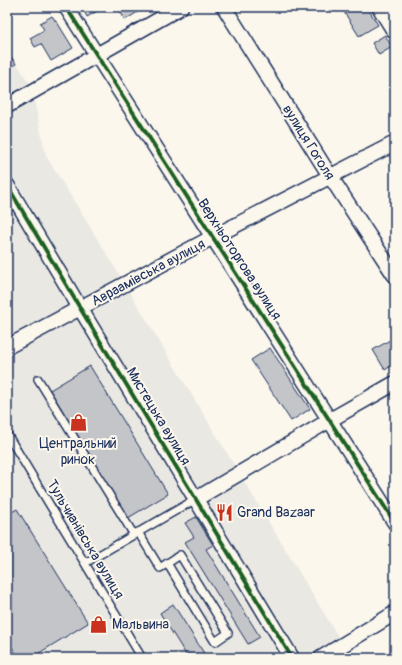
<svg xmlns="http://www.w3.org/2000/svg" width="402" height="665" viewBox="0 0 402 665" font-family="Pangolin,sans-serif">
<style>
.built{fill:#eae8e2}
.building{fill:#c3c5c9;stroke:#1b2f5e}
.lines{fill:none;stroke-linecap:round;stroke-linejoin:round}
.service-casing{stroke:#1b2f5e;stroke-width:10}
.minor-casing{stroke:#1b2f5e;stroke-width:17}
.secondary-casing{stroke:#1b2f5e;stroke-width:22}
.service{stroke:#fbf7ec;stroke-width:7}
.minor{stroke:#fbf7ec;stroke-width:14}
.secondary{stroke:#fbf7ec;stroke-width:19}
.cycleway-casing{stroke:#fbf7ec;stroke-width:6}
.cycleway{stroke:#1b5e20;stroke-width:4}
.labels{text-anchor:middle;stroke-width:4;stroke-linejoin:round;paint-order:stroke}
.street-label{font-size:14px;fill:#1b2f5e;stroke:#fbf7ec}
.poi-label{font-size:14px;fill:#1b2f5e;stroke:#fbf7ec;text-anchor:start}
</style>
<rect width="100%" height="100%" fill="#fbf7ec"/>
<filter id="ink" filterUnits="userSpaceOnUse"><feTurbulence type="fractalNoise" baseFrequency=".025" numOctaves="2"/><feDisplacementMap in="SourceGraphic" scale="8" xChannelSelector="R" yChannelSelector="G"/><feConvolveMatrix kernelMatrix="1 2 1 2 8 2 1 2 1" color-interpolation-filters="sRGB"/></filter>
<g filter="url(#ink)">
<path class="built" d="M7 48 31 86 46 156 103 248 351 658H7Z"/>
<path class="building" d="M86 7H98L99 10 87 17 83 9Z
M120 7H144V8L125 20 119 9 121 8Z
M341 7H367L378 25 359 36Z
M52 16 56 22H57L73 48 51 61 41 44 35 47 30 38 44 30 40 23Z
M385 35 392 47 379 55 372 43Z
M7 51 16 64 7 69Z
M395 337V363L385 370 373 350Z
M270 348 310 409 291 421 251 360Z
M90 366 168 494 128 518 50 390Z
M17 509 88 623 31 658H19L7 639V515Z
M196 517 213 545 206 549 260 637 248 644 185 542 194 537 185 523Z
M173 604 207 658H188L160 613Z"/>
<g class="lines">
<defs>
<path id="service" d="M38 379 134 535
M7 434 142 658
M138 532 160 568 180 555 228 633 215 642 167 563
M85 563 196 499"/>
<path id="minor" d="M66 7 395 523
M224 7 330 176 395 276
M7 106 181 7
M7 185 80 308 292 658
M7 347 213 237 395 143
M196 499 330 420 395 383
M321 658 395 613"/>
<path id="secondary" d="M382 7 395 28"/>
</defs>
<use href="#service" class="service-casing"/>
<use href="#minor" class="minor-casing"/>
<use href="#secondary" class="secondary-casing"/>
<use href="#service" class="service"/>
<use href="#minor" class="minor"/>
<use href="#secondary" class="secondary"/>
<defs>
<path id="cycleway" d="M66 7 395 523
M7 185 80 308 292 658"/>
</defs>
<use href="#cycleway" class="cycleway-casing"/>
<use href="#cycleway" class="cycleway"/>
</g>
</g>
<defs>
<symbol id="shop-bare" viewBox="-9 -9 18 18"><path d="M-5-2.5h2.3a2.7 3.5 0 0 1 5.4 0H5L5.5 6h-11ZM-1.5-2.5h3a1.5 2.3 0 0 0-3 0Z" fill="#c8321e" stroke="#fbf7ec" stroke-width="2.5" paint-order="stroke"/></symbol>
<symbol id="restaurant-bare" viewBox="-9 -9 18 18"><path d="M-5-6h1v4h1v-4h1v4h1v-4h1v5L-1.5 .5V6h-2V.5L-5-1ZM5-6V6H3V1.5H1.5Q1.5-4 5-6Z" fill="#c8321e" stroke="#fbf7ec" stroke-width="2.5" paint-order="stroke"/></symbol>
</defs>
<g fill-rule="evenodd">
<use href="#shop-bare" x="66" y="410" width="25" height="25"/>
<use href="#restaurant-bare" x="212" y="500" width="25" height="25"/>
<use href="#shop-bare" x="86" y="612" width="25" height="25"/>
</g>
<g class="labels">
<g class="street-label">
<text transform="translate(309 142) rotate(58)" y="5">вулиця Гоголя</text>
<text transform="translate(240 259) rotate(57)" y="5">Верхньоторгова вулиця</text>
<text transform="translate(148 272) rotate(-28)" y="5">Авраамівська вулиця</text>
<text transform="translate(159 416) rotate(59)" y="5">Мистецька вулиця</text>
<text transform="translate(86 539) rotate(59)" y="5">Тульчианівська вулиця</text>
</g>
<g class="poi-label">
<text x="78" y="448" text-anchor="middle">Центральний<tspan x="78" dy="16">ринок</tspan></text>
<text x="237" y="517">Grand Bazaar</text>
<text x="112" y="629">Мальвина</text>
</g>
</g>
<rect width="402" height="665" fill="none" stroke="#fbf7ec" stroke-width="24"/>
<rect x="12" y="12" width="378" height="641" fill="none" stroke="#1b2f5e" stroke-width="1.5" filter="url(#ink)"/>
</svg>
